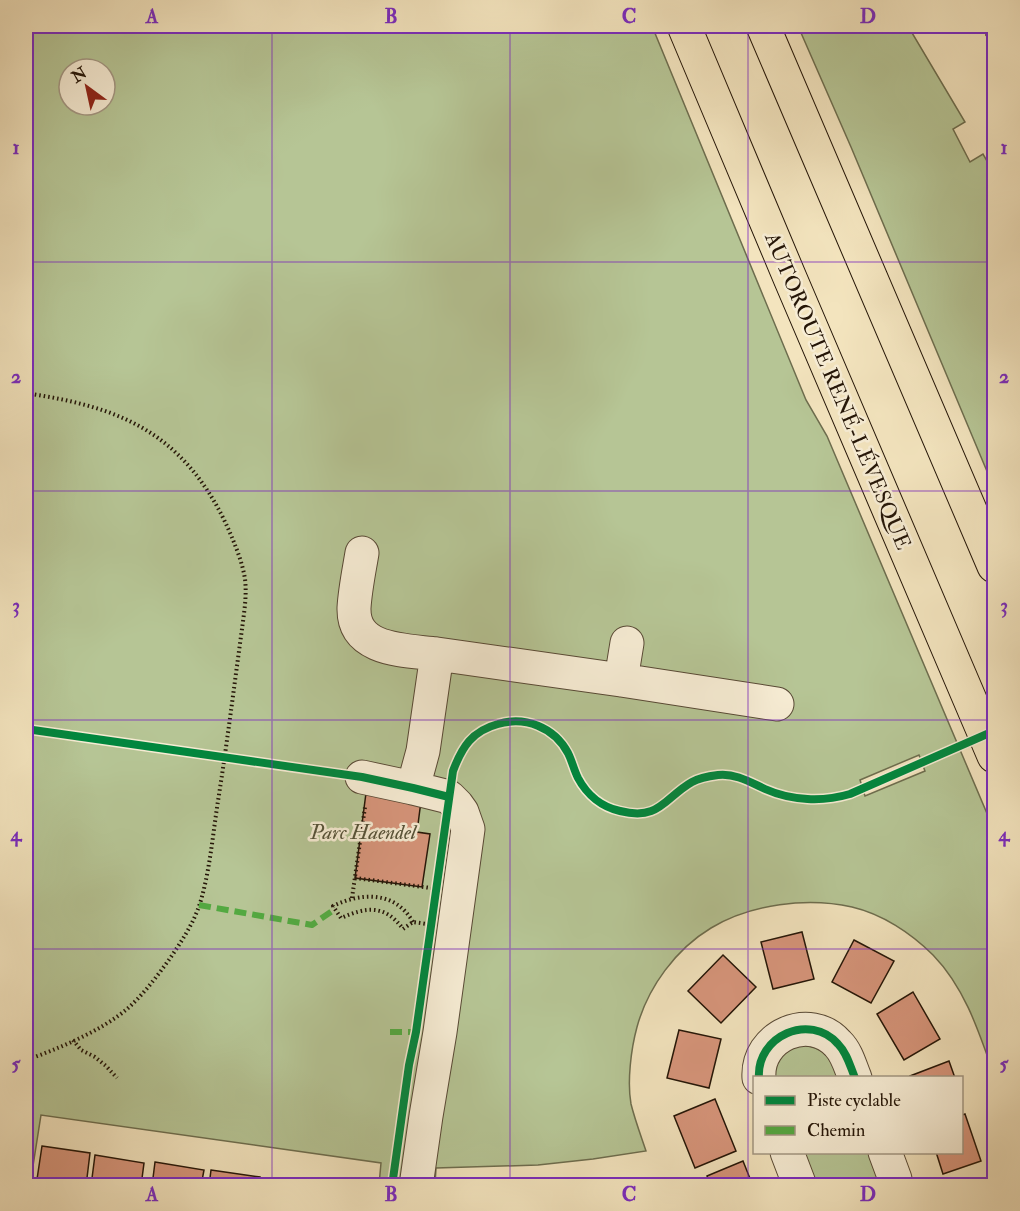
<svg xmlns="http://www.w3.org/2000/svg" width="1020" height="1211" viewBox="0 0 1020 1211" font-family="'IM FELL Double Pica',serif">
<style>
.green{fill:#b6c595;stroke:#6d6d4e;stroke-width:1.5;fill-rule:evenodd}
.building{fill:#d7957b;stroke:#241507;stroke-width:1.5}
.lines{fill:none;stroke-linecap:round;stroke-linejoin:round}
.minor-casing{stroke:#584935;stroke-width:35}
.highway-casing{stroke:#241507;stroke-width:35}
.path{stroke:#241507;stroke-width:4;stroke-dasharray:1.5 3;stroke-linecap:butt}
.minor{stroke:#f7edd5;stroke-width:33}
.highway{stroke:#f3e4be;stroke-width:33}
.quiet{stroke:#53a941;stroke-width:6;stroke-dasharray:12 6;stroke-linecap:butt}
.cycleway-casing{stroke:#f7edd5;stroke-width:11}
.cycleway{stroke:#00873e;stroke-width:8}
.grid{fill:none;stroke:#7b2cbf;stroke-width:1.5;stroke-opacity:0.55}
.labels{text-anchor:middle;stroke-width:5;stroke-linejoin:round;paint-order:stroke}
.street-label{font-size:21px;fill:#241507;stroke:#f7edd5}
.park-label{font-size:21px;font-style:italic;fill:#575339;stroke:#f7edd5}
.neatline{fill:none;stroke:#7b2cbf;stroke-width:2}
.grid-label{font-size:20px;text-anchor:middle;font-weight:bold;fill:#7b2cbf}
</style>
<rect width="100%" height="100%" fill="#f3e4be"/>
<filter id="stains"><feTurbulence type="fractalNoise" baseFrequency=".00333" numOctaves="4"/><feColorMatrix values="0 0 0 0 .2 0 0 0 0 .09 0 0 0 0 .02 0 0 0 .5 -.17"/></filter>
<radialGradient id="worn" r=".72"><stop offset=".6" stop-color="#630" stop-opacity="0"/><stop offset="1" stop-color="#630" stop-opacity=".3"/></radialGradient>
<path class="green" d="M26 26H652L806 400 827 436 994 830V1075C979 1032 965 988 933 955 911 933 882 914 852 907 807 897 751 904 711 928 676 949 648 987 637 1027 631 1049 627 1082 631 1104 635 1120 641 1136 646 1151L593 1159 538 1165 436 1168 435 1185H379L381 1163 41 1115 30 1185H26ZM69 69H105V105H69ZM919 755 925 771 865 796 860 780Z
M798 26H908L965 122 953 129 970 162 983 154 994 173V488L851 147Z
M803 1045C825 1048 831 1058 839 1078H774C775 1059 785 1048 803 1045Z
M803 1153H869L881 1185H816Z"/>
<path class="building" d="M994 30V47L986 35Z
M366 793 421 801 417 832 430 834 422 887 355 878Z
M802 932 814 979 773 989 761 942Z
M854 940 894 961 871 1003 832 982Z
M723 955 756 987 721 1023 688 991Z
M913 992 940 1039 904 1060 877 1014Z
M679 1030 721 1039 709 1088 667 1078Z
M949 1061 955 1078H911L910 1076Z
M715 1099 736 1151 695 1168 674 1116Z
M965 1114 981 1161 943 1174 936 1152H962V1115Z
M42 1146 90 1153 86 1186H36Z
M95 1155 144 1163 141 1186H91Z
M743 1161 753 1186H710L707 1176Z
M155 1162 204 1170 201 1186H152Z
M211 1170 260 1177 259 1186H209Z
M956 1179 989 1186H954Z
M266 1181 297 1186H265Z"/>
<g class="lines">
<defs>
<path id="minor" d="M362 553C359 571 355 590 354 608 353 652 406 650 437 654L423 751 413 788
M437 654 621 680 777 704
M621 680 627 643
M362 777 413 788 449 797 457 805 462 812 468 829 440 1032 426 1116 416 1186
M759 1078C756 1036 810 1012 838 1044 847 1053 850 1066 855 1078
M787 1152 800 1186
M885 1152 895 1179V1186"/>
<path id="highway" d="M684 26 790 278 994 756
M763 26 994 566"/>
</defs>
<use href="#minor" class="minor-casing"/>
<use href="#highway" class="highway-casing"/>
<path class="path" d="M26 393C64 399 105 407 139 426 185 451 214 493 233 540 238 552 243 566 245 579 247 596 244 613 242 629 234 687 227 744 218 801 213 833 210 869 201 900 195 921 183 939 171 957 158 975 144 994 127 1009 101 1031 58 1049 26 1060
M355 878 431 888
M352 898 365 807
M413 922C395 891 362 892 333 906L341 918C366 907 385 904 403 929L413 922 427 924
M73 1040 81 1050 95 1057 106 1066 117 1078"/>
<use href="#minor" class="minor"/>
<use href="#highway" class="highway"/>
<path class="quiet" d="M199 905 312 925 335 909
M390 1032H416"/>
<defs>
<path id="cycleway" d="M26 729 362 777 413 788 449 797
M759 1078C756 1036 810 1012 838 1044 847 1053 850 1066 855 1078
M392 1186 409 1065 416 1032 453 771C462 747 472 731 498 724 525 716 554 727 568 753 572 761 574 770 578 778 587 795 602 807 620 811 660 821 664 798 692 782 699 778 710 776 718 775 735 773 750 782 765 789 792 801 823 802 850 794L994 731"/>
</defs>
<use href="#cycleway" class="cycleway-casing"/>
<use href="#cycleway" class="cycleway"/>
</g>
<path class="grid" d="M272 26V1186M510 26V1186M748 26V1186M26 262H994M26 491H994M26 720H994M26 949H994"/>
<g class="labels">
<g class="street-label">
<text transform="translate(838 391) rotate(67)" y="7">AUTOROUTE RENÉ-LÉVESQUE</text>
</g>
<g class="park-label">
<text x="363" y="839">Parc Haendel</text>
</g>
</g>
<rect width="1020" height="1211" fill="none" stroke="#f3e4be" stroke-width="66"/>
<rect x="753" y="1076" width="210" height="78" fill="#f7edd5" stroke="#a39783" stroke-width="1.5"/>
<rect x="765" y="1096" width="30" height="9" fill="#00873e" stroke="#a39783" stroke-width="1.5"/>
<text x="807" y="1106" font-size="18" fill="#241507">Piste cyclable</text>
<rect x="765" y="1126" width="30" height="9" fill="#53a941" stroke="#a39783" stroke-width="1.5"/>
<text x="807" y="1136" font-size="18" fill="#241507">Chemin</text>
<g transform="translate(87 87) rotate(327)"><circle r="28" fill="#f7edd5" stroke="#a39783" stroke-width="1.5"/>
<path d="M0-4.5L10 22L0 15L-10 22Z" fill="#8f2418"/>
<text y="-9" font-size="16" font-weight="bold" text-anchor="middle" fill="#241507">N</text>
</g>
<rect x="33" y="33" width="954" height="1145" class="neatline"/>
<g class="grid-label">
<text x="152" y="23">A</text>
<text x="391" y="23">B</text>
<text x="629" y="23">C</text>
<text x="868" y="23">D</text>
<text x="16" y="154">1</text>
<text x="1004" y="154">1</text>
<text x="16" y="383">2</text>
<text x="1004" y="383">2</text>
<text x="16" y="612">3</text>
<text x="1004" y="612">3</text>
<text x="16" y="841">4</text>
<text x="1004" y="841">4</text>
<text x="16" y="1070">5</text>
<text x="1004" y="1070">5</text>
<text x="152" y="1201">A</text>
<text x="391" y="1201">B</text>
<text x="629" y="1201">C</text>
<text x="868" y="1201">D</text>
</g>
<rect width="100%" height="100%" filter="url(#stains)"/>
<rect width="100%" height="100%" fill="url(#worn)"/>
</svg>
